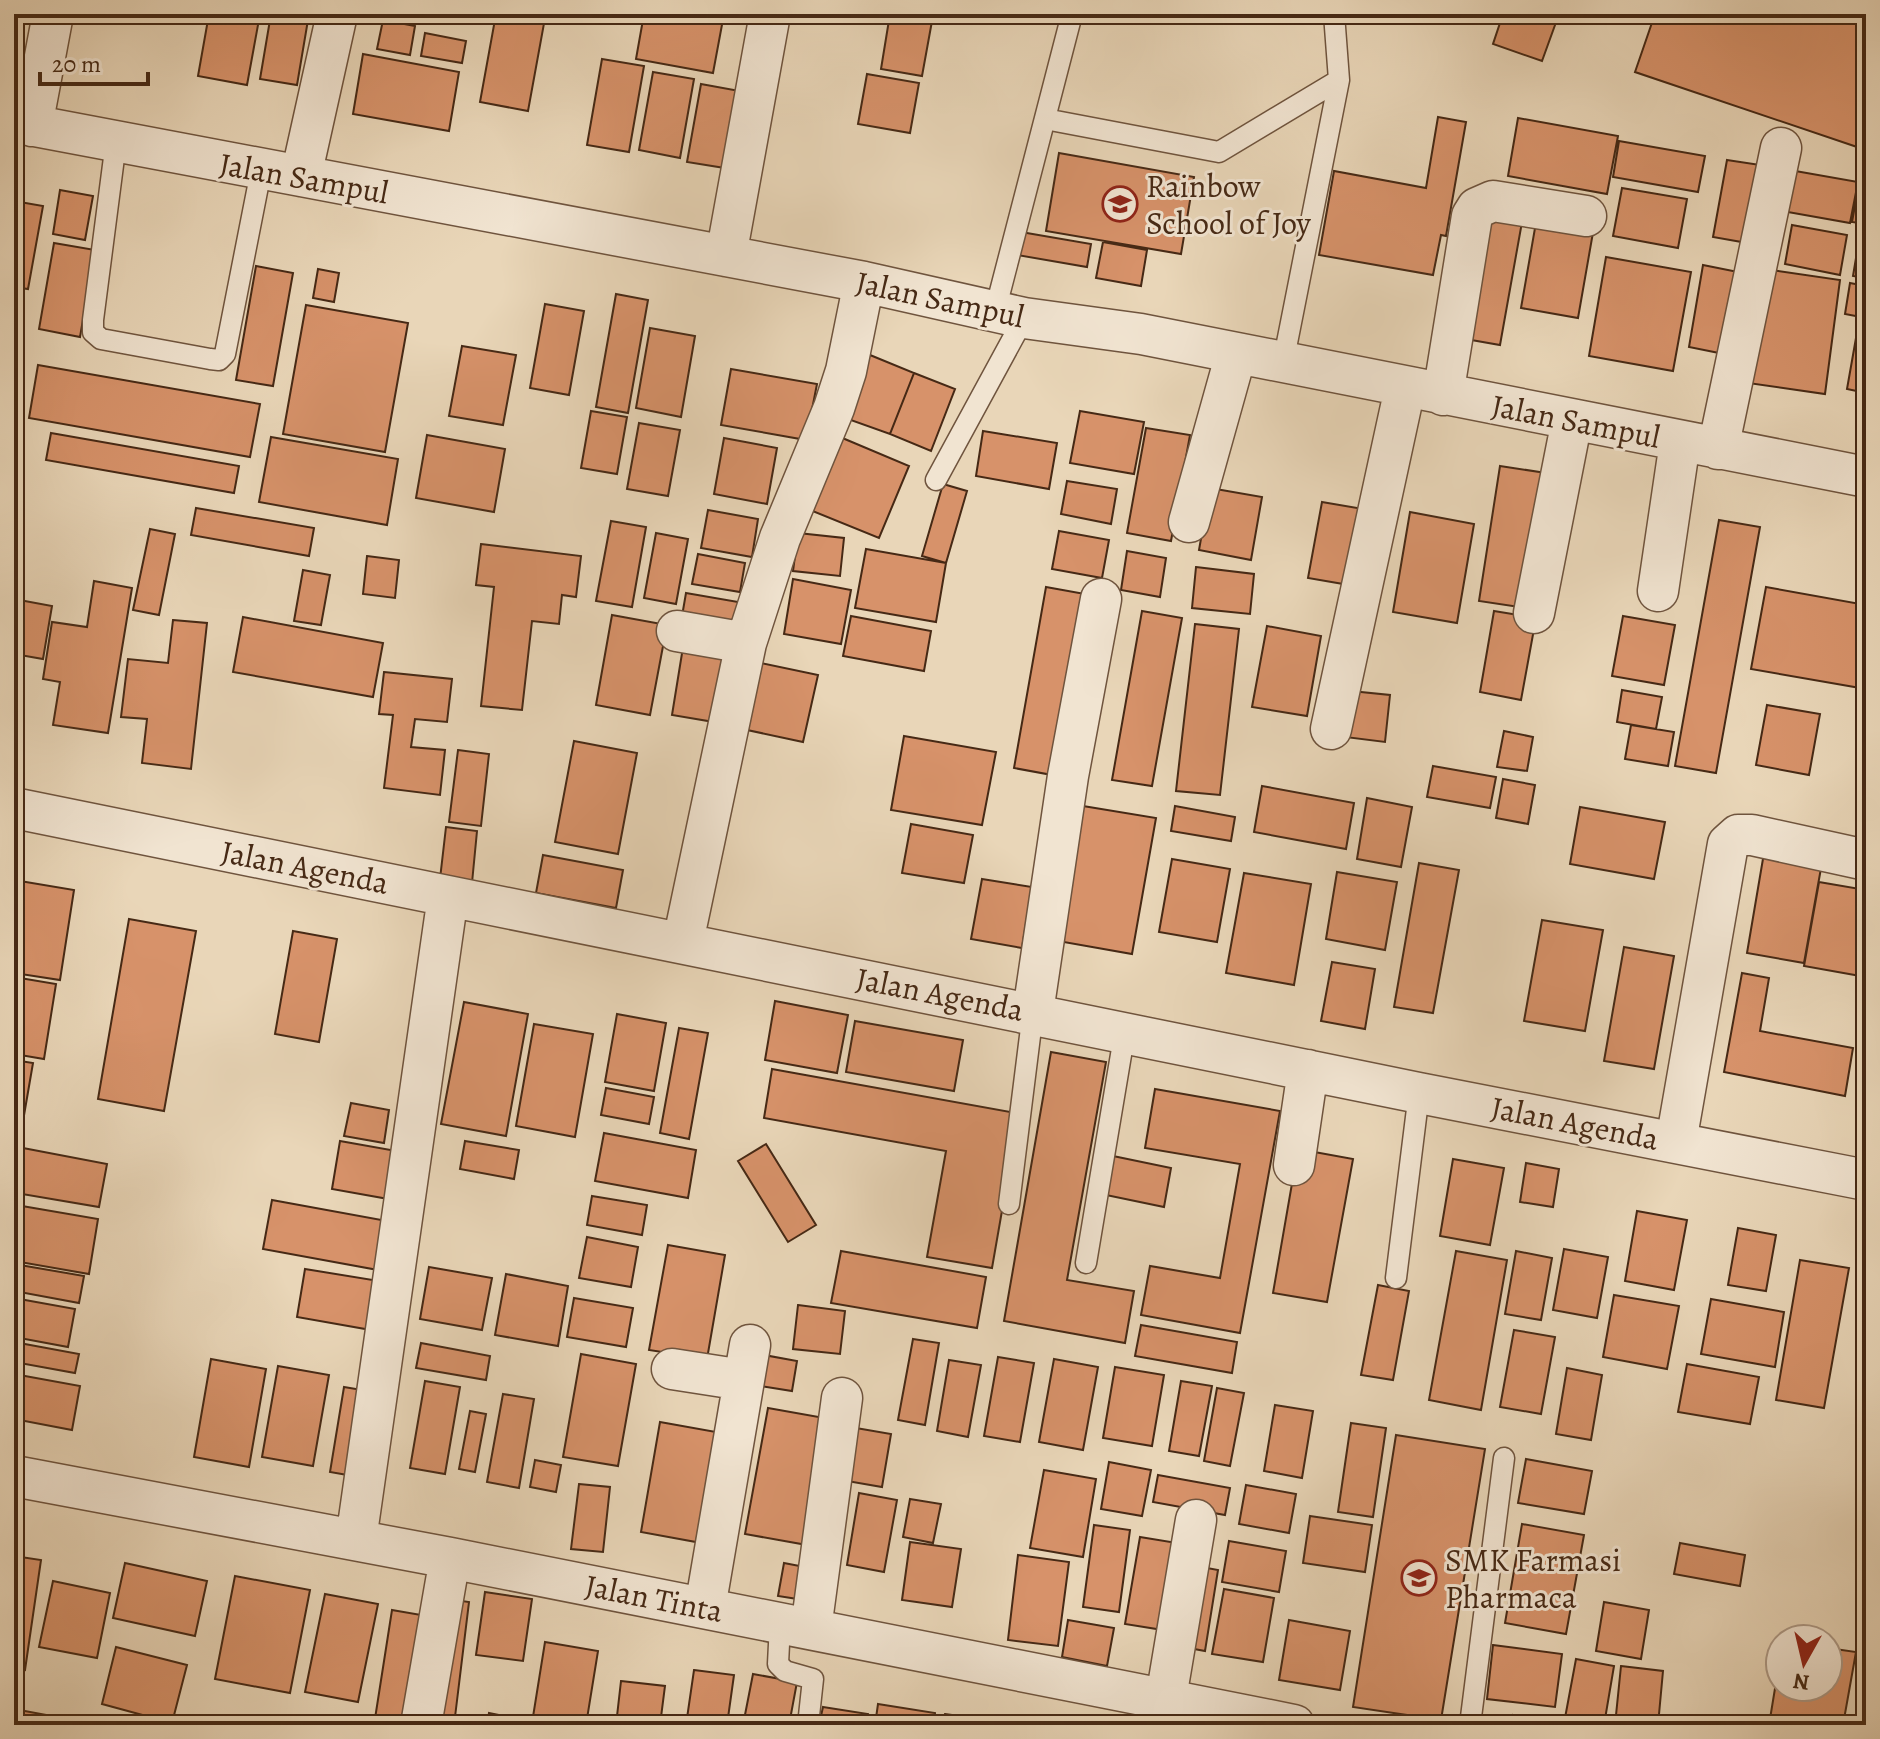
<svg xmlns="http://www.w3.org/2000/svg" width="1880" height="1739" viewBox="0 0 1880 1739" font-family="Alegreya,serif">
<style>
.building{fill:#d7926a;stroke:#462915;stroke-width:2}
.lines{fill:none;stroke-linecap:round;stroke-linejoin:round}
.service-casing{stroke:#6f543e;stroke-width:23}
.minor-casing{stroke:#6f543e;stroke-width:43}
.service{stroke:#f1e4d1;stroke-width:20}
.minor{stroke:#f1e4d1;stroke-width:40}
.labels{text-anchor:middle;stroke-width:6;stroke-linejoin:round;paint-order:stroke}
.street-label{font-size:32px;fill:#462915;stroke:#f1e4d1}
.poi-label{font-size:32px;fill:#462915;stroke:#f1e4d1;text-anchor:start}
</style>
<rect width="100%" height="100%" fill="#e9d6b8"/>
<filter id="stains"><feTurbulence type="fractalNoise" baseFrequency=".0025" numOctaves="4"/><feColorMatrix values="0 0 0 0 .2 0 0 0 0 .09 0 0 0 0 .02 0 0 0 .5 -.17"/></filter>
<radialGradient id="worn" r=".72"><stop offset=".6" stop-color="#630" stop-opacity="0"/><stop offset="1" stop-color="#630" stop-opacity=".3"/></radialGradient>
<path class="building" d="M209 14H260L247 85 198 76Z
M271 14H309L297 85 260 79Z
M400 14H455L453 23Z
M496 14 545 18 528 111 480 102Z
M644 14H724L713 73 636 59Z
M890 14 932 21 922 76 881 69Z
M1130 14H1182L1181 23Z
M1503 14H1559L1542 61 1493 44Z
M1655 14H1866V150L1635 72Z
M383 20 415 26 410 55 377 49Z
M425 33 466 41 462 63 421 56Z
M363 54 459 72 449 131 353 114Z
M602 59 644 66 629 152 587 145Z
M653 72 694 79 680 158 639 150Z
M867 74 919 83 910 133 858 124Z
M701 84 745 92 731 169 687 162Z
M1438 117 1466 122 1446 236 1441 235 1433 275 1319 255 1334 171 1426 188Z
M1518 118 1618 136 1607 194 1508 176Z
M1619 141 1705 156 1698 192 1613 177Z
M1059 153 1194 177 1181 254 1046 231Z
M1727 160 1767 166 1753 244 1713 237Z
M1784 169 1858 182 1850 223 1777 210Z
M1622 188 1687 199 1678 248 1613 236Z
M1858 189 1866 190V224L1852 222Z
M60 190 93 196 85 240 53 234Z
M14 201 43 206 28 289 14 287Z
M1538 211 1595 221 1578 318 1521 308Z
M1476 214 1522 222 1500 345 1454 337Z
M1792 225 1847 235 1840 275 1785 264Z
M1021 232 1091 244 1087 267 1017 255Z
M1860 234 1866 235V278L1853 276Z
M1103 242 1147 250 1141 286 1096 278Z
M54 243 95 250 80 337 39 329Z
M1606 257 1691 272 1673 371 1589 356Z
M1703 265 1743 273 1729 355 1689 347Z
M256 266 293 273 273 386 236 380Z
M318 269 339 273 334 302 313 298Z
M1764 269 1840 280 1825 394 1748 383Z
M1850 283 1866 286V318L1845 314Z
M616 294 648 300 628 413 596 407Z
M545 304 584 311 569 395 530 388Z
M306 305 408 323 385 452 283 434Z
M1859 321 1866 322V393L1847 389Z
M650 328 695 336 681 417 636 408Z
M462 346 516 355 503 425 449 416Z
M870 355 914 373 890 434 845 418Z
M38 365 260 404 250 457 29 418Z
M731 369 817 384 806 440 721 425Z
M914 373 955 389 931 451 890 434Z
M591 411 627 417 617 474 581 468Z
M1080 411 1144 422 1134 474 1070 463Z
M639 423 680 430 668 496 627 489Z
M1146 428 1190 435 1171 541 1127 533Z
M983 431 1057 443 1049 489 976 476Z
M51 433 239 466 234 493 46 460Z
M427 435 505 449 494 512 416 498Z
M271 437 398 459 387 525 259 502Z
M840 437 909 466 879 538 810 510Z
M724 438 777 448 767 504 714 494Z
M1500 466 1553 474 1532 609 1479 601Z
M1067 481 1117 489 1111 524 1061 514Z
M943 484 967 491 946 563 922 556Z
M1210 488 1262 497 1251 560 1199 550Z
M1322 502 1369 510 1355 586 1308 578Z
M196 508 314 528 309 556 191 535Z
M708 510 758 519 752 557 701 548Z
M1410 512 1474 524 1457 623 1393 612Z
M1719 520 1760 527 1716 773 1675 766Z
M611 521 646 527 632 607 596 601Z
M150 529 175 534 159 615 133 610Z
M1059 531 1109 540 1102 578 1052 569Z
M656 533 688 539 676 604 644 598Z
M798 533 844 538 840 576 793 571Z
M481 544 581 556 576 597 562 595 559 624 532 621 522 710 481 706 494 587 476 585Z
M866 549 946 563 936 622 855 608Z
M1127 551 1166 558 1160 597 1121 590Z
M698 554 745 563 740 592 692 584Z
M367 556 399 560 395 598 363 594Z
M1196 567 1254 574 1250 614 1192 608Z
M303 570 330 575 321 625 294 621Z
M793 579 851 590 841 644 784 634Z
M94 581 132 588 108 733 53 725 60 682 43 679 52 622 87 627Z
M1046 587 1096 596 1063 777 1014 768Z
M1766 587 1866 605V689L1751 669Z
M686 593 744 603 738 633 681 622Z
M14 599 52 606 43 659 14 654Z
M1142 611 1182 618 1152 786 1112 780Z
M1494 611 1536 618 1521 700 1480 692Z
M612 615 667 625 650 715 596 705Z
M851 616 931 631 924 671 843 656Z
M1623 616 1675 625 1664 685 1612 676Z
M243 617 383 643 373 697 233 672Z
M173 620 207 623 191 769 142 763 147 719 121 717 128 659 168 663Z
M1195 624 1239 629 1220 795 1176 791Z
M1267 626 1321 636 1307 716 1252 707Z
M684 641 727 648 714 722 672 715Z
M747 660 818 675 803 742 733 727Z
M384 672 452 679 447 722 415 719 411 747 445 750 440 795 384 788 393 715 379 714Z
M1622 690 1662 697 1656 729 1617 722Z
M1351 691 1390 695 1385 742 1345 737Z
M1767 705 1820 714 1809 775 1756 765Z
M1631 725 1674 732 1668 766 1625 759Z
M1504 731 1533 737 1527 771 1497 767Z
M904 736 996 752 982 825 891 810Z
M574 741 637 753 618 854 555 842Z
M458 750 489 754 481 826 449 822Z
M1433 766 1496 777 1490 808 1427 797Z
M1503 779 1535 785 1528 824 1496 818Z
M1262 786 1354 803 1346 849 1254 832Z
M1367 798 1412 807 1401 867 1357 859Z
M1083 806 1156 818 1132 954 1058 941Z
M1175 806 1235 817 1231 841 1171 831Z
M1580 807 1665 822 1654 879 1570 864Z
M911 824 973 835 964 883 902 873Z
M446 827 477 831 472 883 440 879Z
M1765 847 1823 857 1804 963 1747 953Z
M543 855 623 870 616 908 536 893Z
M1172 859 1230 869 1217 942 1159 932Z
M1419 863 1459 870 1433 1013 1394 1007Z
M1337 872 1397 882 1385 950 1326 939Z
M1244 873 1311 884 1294 985 1226 973Z
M982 879 1032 887 1022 948 971 939Z
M14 880 74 890 60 980 14 973Z
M1819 882 1866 890V977L1804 966Z
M129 919 196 931 164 1111 98 1099Z
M1542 920 1603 930 1585 1031 1524 1021Z
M293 931 337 939 319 1042 275 1034Z
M1624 947 1674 956 1654 1069 1604 1061Z
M1332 962 1375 969 1365 1029 1321 1021Z
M1742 973 1769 978 1760 1031 1853 1048 1845 1096 1724 1072Z
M14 977 56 984 44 1059 14 1054Z
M775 1001 848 1015 837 1073 765 1060Z
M464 1002 528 1014 506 1136 441 1124Z
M617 1014 666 1023 654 1091 605 1082Z
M855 1021 963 1040 954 1091 846 1072Z
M534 1024 593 1034 575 1137 516 1126Z
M679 1028 708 1033 689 1139 660 1133Z
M1051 1052 1106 1062 1067 1280 1134 1291 1125 1343 1004 1321Z
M14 1060 33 1063 22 1127 14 1125Z
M772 1069 1016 1113 1014 1142 992 1268 927 1257 946 1151 764 1118Z
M606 1088 654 1097 649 1124 601 1115Z
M1155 1089 1280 1111 1240 1333 1141 1315 1150 1266 1220 1278 1240 1164 1145 1148Z
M351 1103 389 1110 384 1143 344 1136Z
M604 1133 696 1150 688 1198 595 1181Z
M340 1141 402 1152 394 1200 332 1189Z
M465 1141 519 1150 514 1179 460 1169Z
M766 1144 816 1225 788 1242 738 1161Z
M23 1148 107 1164 99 1207 16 1193Z
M1298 1149 1353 1159 1327 1302 1273 1293Z
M1113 1156 1171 1168 1164 1207 1106 1195Z
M1453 1159 1504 1168 1490 1245 1440 1236Z
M1526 1163 1559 1169 1553 1207 1520 1202Z
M592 1196 647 1205 642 1235 587 1225Z
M272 1200 387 1221 378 1270 263 1249Z
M22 1206 98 1219 89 1274 14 1261Z
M1637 1211 1687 1220 1674 1290 1625 1281Z
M1738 1228 1776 1235 1766 1291 1728 1285Z
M587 1237 638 1247 631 1287 579 1278Z
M668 1245 725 1255 707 1359 649 1350Z
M1564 1249 1608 1257 1597 1318 1553 1310Z
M841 1251 986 1277 977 1328 831 1303Z
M1456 1251 1507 1260 1481 1410 1429 1400Z
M1516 1251 1552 1258 1541 1320 1505 1314Z
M1800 1260 1849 1268 1824 1408 1776 1400Z
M14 1264 84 1276 79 1303 14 1291Z
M429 1267 492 1278 482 1330 420 1319Z
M305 1269 379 1281 371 1330 297 1317Z
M506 1274 568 1286 558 1346 495 1335Z
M1378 1285 1409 1291 1393 1380 1361 1375Z
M1614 1295 1679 1306 1667 1369 1603 1357Z
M14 1298 75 1309 68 1347 14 1337Z
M574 1298 633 1308 626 1347 567 1337Z
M1711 1299 1784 1312 1775 1367 1701 1354Z
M798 1305 845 1311 840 1354 793 1349Z
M1141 1325 1237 1342 1232 1373 1135 1356Z
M1514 1330 1555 1337 1541 1414 1500 1407Z
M913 1339 939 1343 925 1425 898 1420Z
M14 1342 79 1354 75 1373 14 1362Z
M421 1343 490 1356 486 1380 416 1368Z
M753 1353 797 1361 792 1391 748 1384Z
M581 1354 636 1364 618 1466 563 1457Z
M998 1357 1034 1363 1020 1442 984 1436Z
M211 1359 266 1369 249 1467 194 1457Z
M1054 1359 1098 1367 1083 1450 1039 1442Z
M949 1360 981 1365 968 1437 937 1431Z
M1687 1364 1759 1377 1750 1424 1678 1412Z
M278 1366 329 1375 313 1466 262 1457Z
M1115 1367 1164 1375 1152 1446 1103 1438Z
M1567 1368 1602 1375 1591 1440 1556 1434Z
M14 1374 80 1386 72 1430 14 1419Z
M425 1381 460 1387 445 1474 410 1468Z
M1181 1381 1212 1386 1199 1456 1169 1451Z
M344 1387 374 1392 359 1477 330 1472Z
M1217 1388 1244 1393 1230 1466 1204 1461Z
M503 1394 534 1399 519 1488 487 1482Z
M1275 1405 1313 1411 1302 1478 1264 1471Z
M768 1408 830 1419 807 1545 745 1534Z
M470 1411 486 1414 475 1472 459 1469Z
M660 1422 716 1432 696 1542 641 1532Z
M1351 1423 1386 1428 1373 1517 1338 1512Z
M856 1428 891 1434 882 1487 847 1481Z
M1396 1435 1485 1449 1441 1720 1353 1707Z
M1526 1459 1592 1471 1584 1514 1518 1503Z
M535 1460 561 1465 556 1492 530 1487Z
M1109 1462 1151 1470 1142 1516 1101 1509Z
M1044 1470 1096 1479 1083 1557 1030 1548Z
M1158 1475 1230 1488 1225 1515 1153 1502Z
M579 1484 610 1487 603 1552 571 1549Z
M1246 1485 1296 1494 1289 1533 1239 1524Z
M859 1493 897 1500 884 1572 847 1565Z
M910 1499 941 1504 933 1543 903 1537Z
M1310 1516 1372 1525 1365 1572 1303 1563Z
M1522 1524 1584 1535 1566 1634 1505 1623Z
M1094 1525 1130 1530 1119 1612 1083 1607Z
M1140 1537 1177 1543 1163 1630 1125 1624Z
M1229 1541 1286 1551 1279 1592 1222 1582Z
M910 1542 961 1549 952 1607 902 1600Z
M1680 1543 1745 1555 1740 1586 1674 1574Z
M1018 1555 1069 1562 1058 1646 1008 1640Z
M14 1556 41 1560 25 1670 14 1668Z
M125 1563 207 1581 195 1636 113 1618Z
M784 1563 810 1568 804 1600 778 1596Z
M1191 1565 1218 1570 1205 1651 1178 1646Z
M235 1576 310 1590 290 1693 215 1679Z
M53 1581 110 1593 97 1658 39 1647Z
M1224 1589 1274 1598 1263 1662 1212 1654Z
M485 1592 532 1599 523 1661 476 1655Z
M325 1594 378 1604 358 1702 305 1692Z
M448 1599 469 1602 455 1717 434 1715Z
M1604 1602 1649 1610 1641 1659 1596 1651Z
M392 1610 427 1616 409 1725H374Z
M1068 1620 1114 1628 1107 1666 1062 1657Z
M1289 1620 1350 1631 1340 1690 1279 1680Z
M545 1642 598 1651 586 1725 532 1723Z
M1493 1645 1562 1654 1555 1707 1487 1699Z
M116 1647 187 1665 172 1723 102 1704Z
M1828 1648 1856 1652 1843 1725H1769L1780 1658V1687H1828Z
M1576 1659 1614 1666 1604 1725 1565 1718Z
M1621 1666 1663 1671 1658 1725H1615Z
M694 1670 734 1675 727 1725H686Z
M753 1674 797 1682 789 1725H743Z
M621 1681 665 1686 660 1725H616Z
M878 1704 935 1713 934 1725H875Z
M823 1707 868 1714 867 1725H819Z
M14 1709 52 1716 51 1725H14Z
M489 1713 518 1719 516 1725H487Z
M945 1714 1009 1723V1725H943Z
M1513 1715 1549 1722V1725H1511Z"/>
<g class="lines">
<defs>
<path id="service" d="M1045 119 1219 152 1339 80
M116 142 93 320V332L101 339 210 359 219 360 225 354 261 171
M995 311 1072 14
M1283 363 1339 80 1334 14
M936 480 1024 318
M1009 1204 1033 1012
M1086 1263 1125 1031
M1396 1278 1419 1093
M780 1624 778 1664 785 1671 813 1679 808 1725
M1470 1725 1504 1458"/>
<path id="minor" d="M14 122 864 282 1024 318 1141 334 1866 477
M32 126 53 14
M301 176 337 14
M726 256 770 14
M1443 395 1472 216 1477 208 1493 201 1586 216
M1718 449 1781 148
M1189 522 1236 354
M1658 591 1680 442
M1534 613 1572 420
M677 631 746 643
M1331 729 1405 388
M14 808 1419 1093 1866 1180
M683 942 746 643 780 538 834 408 846 371 864 282
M1033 1012 1068 776 1101 599
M1676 1142 1728 844 1738 835H1752L1866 860
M1294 1165 1308 1070
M672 1369 743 1380
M14 1476 450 1558 1294 1725
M356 1540 448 896
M705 1608 750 1345
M811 1629 842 1398
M1166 1698 1196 1520
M421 1725 450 1558"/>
</defs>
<use href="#service" class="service-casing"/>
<use href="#minor" class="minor-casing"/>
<use href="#service" class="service"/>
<use href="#minor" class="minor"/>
</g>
<defs>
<symbol id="school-ring" viewBox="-11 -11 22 22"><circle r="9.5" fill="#f1e4d1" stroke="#8f2418" stroke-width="1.5"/><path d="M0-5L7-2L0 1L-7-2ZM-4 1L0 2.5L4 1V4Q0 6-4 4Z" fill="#8f2418"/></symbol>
</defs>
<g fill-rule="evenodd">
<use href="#school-ring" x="1100" y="184" width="40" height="40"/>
<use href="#school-ring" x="1399" y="1558" width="40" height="40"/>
</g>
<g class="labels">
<g class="street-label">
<text transform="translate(304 178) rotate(10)" y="11">Jalan Sampul</text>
<text transform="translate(940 299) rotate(12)" y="11">Jalan Sampul</text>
<text transform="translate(1576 421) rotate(11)" y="11">Jalan Sampul</text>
<text transform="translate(305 867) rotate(11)" y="11">Jalan Agenda</text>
<text transform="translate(940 994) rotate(11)" y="11">Jalan Agenda</text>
<text transform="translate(1575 1123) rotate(11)" y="11">Jalan Agenda</text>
<text transform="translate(654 1598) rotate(11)" y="11">Jalan Tinta</text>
</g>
<g class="poi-label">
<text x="1146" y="197">Rainbow<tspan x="1146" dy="37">School of Joy</tspan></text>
<text x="1445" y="1571">SMK Farmasi<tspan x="1445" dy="37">Pharmaca</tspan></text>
</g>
</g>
<rect width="1880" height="1739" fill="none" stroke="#e9d6b8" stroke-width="48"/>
<rect x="16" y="16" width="1848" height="1707" fill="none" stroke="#462915" stroke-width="4"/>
<rect x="24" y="24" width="1832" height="1691" fill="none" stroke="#462915" stroke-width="2"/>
<g transform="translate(1804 1663) rotate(188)"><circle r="38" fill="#f1e4d1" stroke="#ad9986" stroke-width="2"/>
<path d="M0-6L14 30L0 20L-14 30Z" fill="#8f2418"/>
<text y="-12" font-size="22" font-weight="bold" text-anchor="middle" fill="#462915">N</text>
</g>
<path d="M40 72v12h108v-12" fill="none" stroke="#462915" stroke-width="4"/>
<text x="52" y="72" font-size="24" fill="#462915" stroke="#f1e4d1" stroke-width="6" paint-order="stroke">20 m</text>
<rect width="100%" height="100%" filter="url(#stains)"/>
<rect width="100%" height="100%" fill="url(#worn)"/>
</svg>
